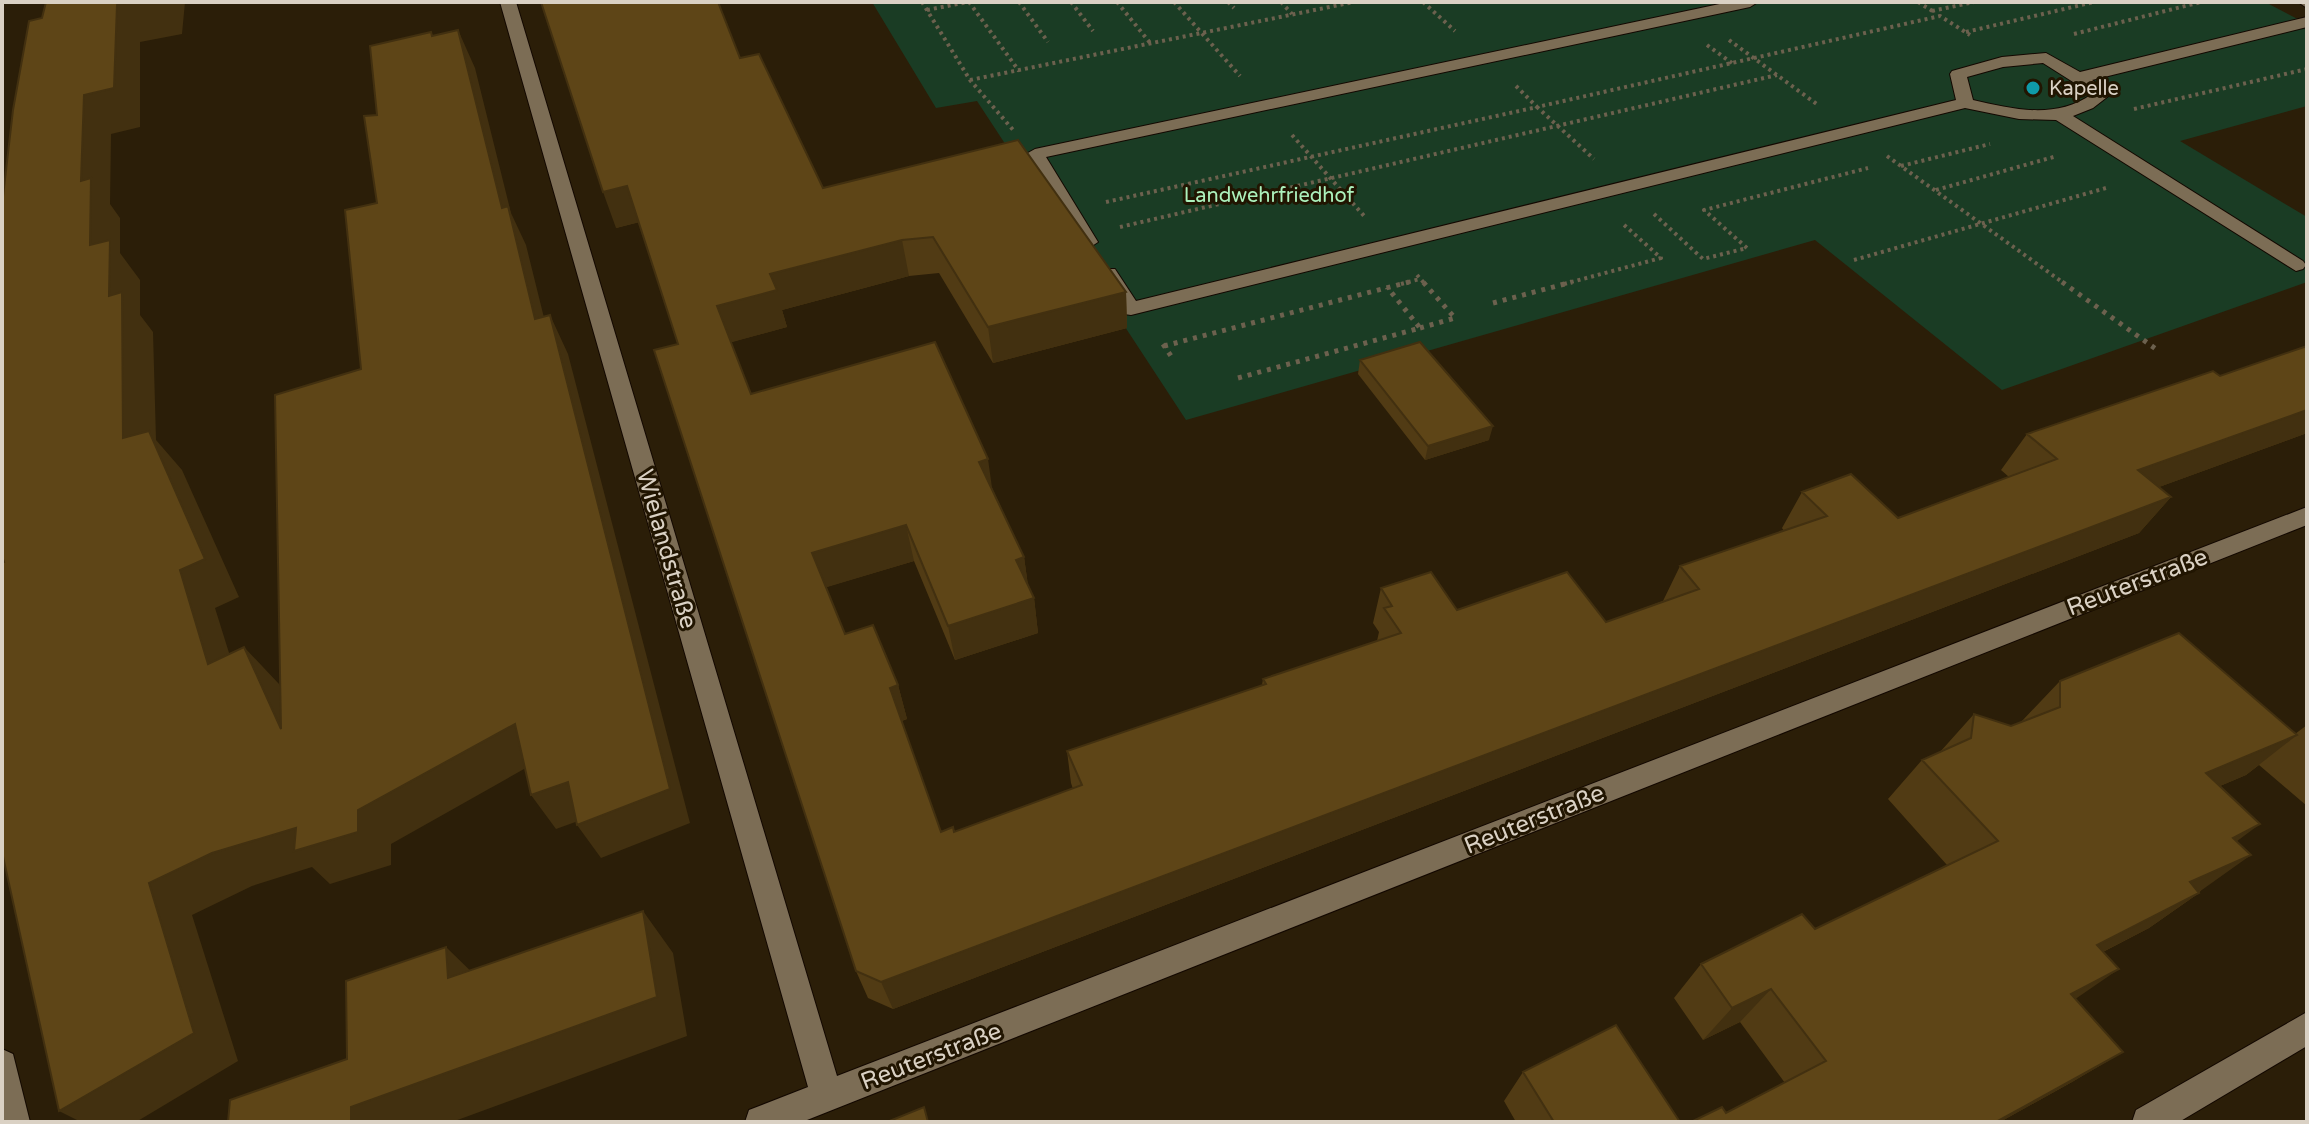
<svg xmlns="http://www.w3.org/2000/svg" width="2309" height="1124" viewBox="0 0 2309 1124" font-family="'Varela Round',sans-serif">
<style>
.green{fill:#1a3c24}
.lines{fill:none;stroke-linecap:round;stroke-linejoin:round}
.minor-casing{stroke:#130800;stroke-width:2}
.path-far1{stroke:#6c614e;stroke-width:4;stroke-dasharray:3 4;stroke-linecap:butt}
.path{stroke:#6c614e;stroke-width:5;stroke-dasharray:4 6;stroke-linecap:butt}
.minor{fill:#7c6d55;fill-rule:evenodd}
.wall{fill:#513b14}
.shaded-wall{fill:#423010}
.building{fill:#5e4517;stroke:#423010;stroke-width:2}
.culture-dot{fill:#0f9aa8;stroke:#211501;stroke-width:3}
.labels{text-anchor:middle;stroke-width:6;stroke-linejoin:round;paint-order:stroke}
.far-poi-label{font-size:20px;fill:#dad1c4;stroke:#211501;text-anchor:start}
.far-park-label{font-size:20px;fill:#acf1bc;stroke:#211501}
.street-label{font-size:24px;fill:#dad1c4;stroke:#211501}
</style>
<rect width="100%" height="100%" fill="#2b1e08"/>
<path class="green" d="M872 2H2265L2307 24V106L2180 141 2307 217V282L2002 390 1815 240 1186 420 977 101 936 108Z"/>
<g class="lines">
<defs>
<path id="minor" d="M500 2H516L837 1076 2307 507V525L802 1122H745L749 1110 808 1087Z
M1729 2H1758L1750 7 1046 157 1098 242 1089 248 1080 242 1026 154 1035 149Z
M2298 2H2307V8Z
M2307 17V27L2092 80 2111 94 2093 108 2073 116 2303 261 2306 265 2303 269 2296 271 2056 120 2019 119 1965 108 1131 315 1124 314 1098 273 1101 269H1115L1136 301 1956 100 1950 74 1952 71 2002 57 2046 53 2080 72ZM2043 63 2092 94C2055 120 2013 109 1973 100L1967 77 2003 67Z
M2307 1012V1046L2179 1122H2132L2136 1110Z
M2 1049 13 1054 30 1122H2Z"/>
</defs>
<use href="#minor" class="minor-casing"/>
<path class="path-far1" d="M922 2 970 80 1014 131
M969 2 1019 71
M1019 2 1048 42
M1071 2 1093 31
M1117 2 1151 44
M1174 2 1240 76
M1228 2 1234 8
M1281 2 1292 14
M1423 2 1455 31
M1918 2 1934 12
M927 10 968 2
M1932 11 1974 2
M1966 32 2094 2
M2074 34 2201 2
M1729 40 1818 105
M1707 45 1732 63
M970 80 1354 2
M1516 86 1537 107 1940 16 1970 35
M2134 109 2307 69
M1292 135 1365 217
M1887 156 2065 284
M1901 166 1990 144
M1936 190 2057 156
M1106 202 1537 107 1594 159
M1654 214 1703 259 1747 248 1704 210 1868 168
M1120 227 1777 75
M1854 260 2106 188
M1417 275 1425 284
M1401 284 1420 279
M1564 284 1661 258 1622 223"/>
<path class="path" d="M2062 282 2156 349
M1493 303 1572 282
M1420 328 1455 318 1423 282
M1163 344 1173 359
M1164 346 1409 282
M1238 378 1420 328 1387 287"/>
<use href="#minor" class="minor"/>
</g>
<path class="wall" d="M740 58 823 188 1126 292 1127 328 993 363 939 273 909 276 782 310 787 327 731 342 751 394 992 488 1024 557 1028 586 1034 598 1038 633 955 660 914 561 826 587 845 634 898 685 907 719 902 721 941 832H954L1073 789 1071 783 1067 751 1262 685 1263 679 1377 641 1379 632 1373 623 1381 588 1457 610 1606 622 1663 601 1680 566 1784 531 1782 528 1802 492 1898 518 2009 477 2001 470 2027 434 2220 376 2307 346V433L2159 487 2171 497 2139 533 893 1009 868 998 856 971 678 344 639 222 616 228Z
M1360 360 1489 440 1425 460 1358 374Z
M2060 681 2295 734 2307 725V806L2259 765 2246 775 2220 786 2237 841 2199 893 2149 928 2103 952 2075 999 2123 1052 2072 1082 2000 1122H1691L1726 1113 1785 1083 1740 1022 1703 1040 1674 998 1701 964 1815 929 1947 865 1888 799 1922 760 1940 752 1974 714 2011 726 2021 722Z
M1523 1072 1680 1122H1516L1504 1101Z"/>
<path class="shaded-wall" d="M130 2H185L182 34 140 42V127L111 134 110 204 120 218V253L140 280V315L153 332 156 440 182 470 239 597 215 608 244 701 208 664 123 438 109 296 90 245 81 181 84 95 117 5Z
M458 30 475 68 511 213 526 245 554 358 535 319 502 208Z
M627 186 640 222 616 228 603 192Z
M902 240 909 276 782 310 787 327 729 343 717 306 770 274Z
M1126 292 1127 328 993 363 988 327Z
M550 315 568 354 690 823 601 858 577 825Z
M2307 410V433L2107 506 2138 470Z
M1493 426 1489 440 1425 460 1428 446Z
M988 459 993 495 979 462Z
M2171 497 2139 533 893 1009 881 982Z
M906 525 914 561 824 588 812 553Z
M1024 557 1029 592 1016 560Z
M1034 598 1038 633 955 660 948 626Z
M244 647 279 684 315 765 281 729Z
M898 685 907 719 900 721 890 688Z
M515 724 540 760 391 844V865L330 884 312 867 252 886 192 915 238 1061 136 1122H81L59 1111 149 883 212 853 358 810Z
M2297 735 2246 775 2158 812 2206 773Z
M568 782 592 816 556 829 531 795Z
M2260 824 2209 862 2233 838Z
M2251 855 2199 892 2190 882Z
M2199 893 2149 928 2050 979 2097 945Z
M643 911 673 953 687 1036 452 1122H351V1107Z
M446 947 487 987 448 978Z
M2119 969 2071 1002V994Z
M1771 989 1740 1022 1703 1040 1732 1008Z
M2123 1052 2072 1082 2000 1122H1996Z"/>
<path class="building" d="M46 2H130L117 5 114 88 84 95 81 181 91 178 90 245 110 240 109 296 122 292 123 438 149 431 205 559 180 570 208 664 244 647 281 729 275 395 361 369 345 210 377 203 364 116 377 115 370 46 431 32 432 36 458 30 502 208 508 206 535 319 550 315 670 789 577 825 568 782 531 795 515 724 358 810V832L294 851 296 828 212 853 149 883 194 1033 59 1111 2 852V563L4 562 2 556V205L13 110 29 21 42 18Z
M541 2H718L740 58 759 54 823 188 1018 140 1126 292 988 327 933 237 902 240 770 274 777 290 717 306 751 394 935 342 988 459 979 462 1024 557 1016 560 1034 598 948 626 906 525 812 553 845 634 873 625 898 685 890 688 941 832 953 827 954 832 1082 785 1067 751 1266 684 1263 679 1401 633 1384 608 1392 606 1381 588 1431 572 1457 610 1567 572 1606 622 1699 589 1680 566 1827 516 1802 492 1851 474 1898 518 2057 459 2027 434 2213 371 2220 376 2307 346V410L2138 470 2171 497 881 982 856 971 654 350 678 344 627 186 603 192Z
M1420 342 1493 426 1428 446 1360 360Z
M2179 633 2297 735 2206 773 2260 824 2233 838 2251 855 2190 882 2199 893 2097 945 2119 969 2071 994 2123 1052 1996 1122H1691L1722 1107 1726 1113 1826 1061 1771 989 1732 1008 1701 964 1802 914 1815 929 1998 841 1922 760 1971 738 1974 714 2011 726 2060 707V681Z
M643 911 657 997 351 1107V1122H228L230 1100 347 1059 346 981 446 947 448 978Z
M1616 1025 1680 1122H1554L1523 1072Z
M924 1107 928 1122H887Z"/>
<circle class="culture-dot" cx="2033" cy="88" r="8"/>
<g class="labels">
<g class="far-poi-label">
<text x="2049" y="95">Kapelle</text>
</g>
<g class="far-park-label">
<text x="1269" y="202">Landwehrfriedhof</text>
</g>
<g class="street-label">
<text transform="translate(667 549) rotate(74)" y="8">Wielandstraße</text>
<text transform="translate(2137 582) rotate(-21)" y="8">Reuterstraße</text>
<text transform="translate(1534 819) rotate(-22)" y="8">Reuterstraße</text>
<text transform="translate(931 1056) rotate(-21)" y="8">Reuterstraße</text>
</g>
</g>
<rect width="2309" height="1124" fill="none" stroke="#dad1c4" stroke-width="8"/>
</svg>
